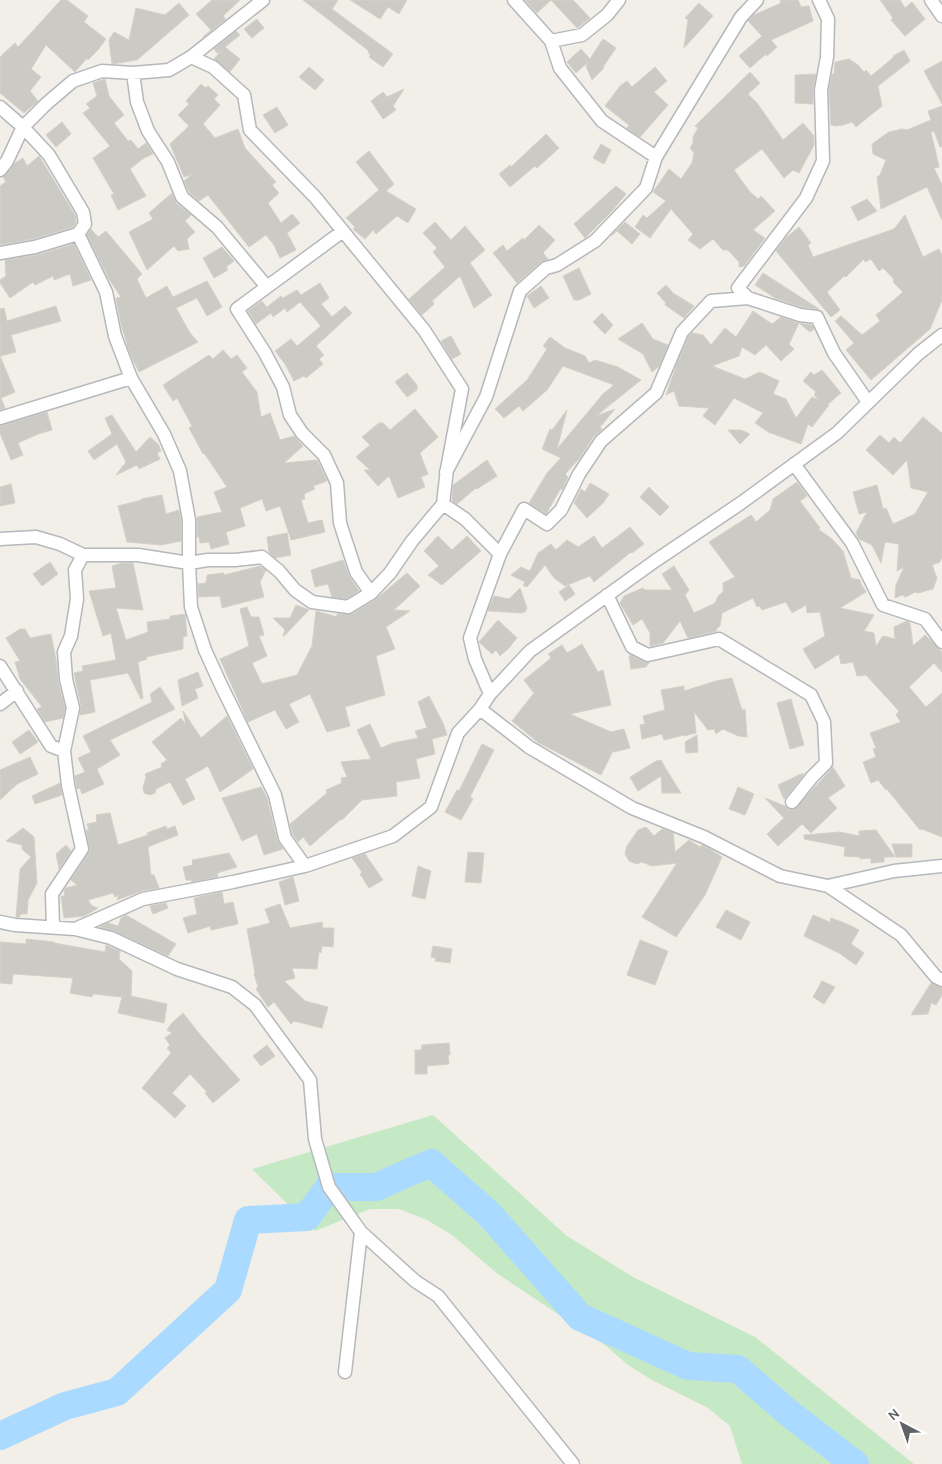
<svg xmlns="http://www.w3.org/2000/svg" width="942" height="1464" viewBox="0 0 942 1464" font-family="Karla,sans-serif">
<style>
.green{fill:#c5e8c5}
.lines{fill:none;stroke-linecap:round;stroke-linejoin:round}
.river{stroke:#aadaff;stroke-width:28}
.building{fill:#cccac5;stroke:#d6d1c6}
.minor-casing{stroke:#b5b8bc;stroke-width:15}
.minor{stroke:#fff;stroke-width:12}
</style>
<rect width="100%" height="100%" fill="#f1efe8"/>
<path class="green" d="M433 1115 567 1236 633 1277 755 1337 914 1464H742L730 1426 708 1408 652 1380 628 1365 606 1346 498 1274 452 1235 427 1220 399 1209H370L315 1231 252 1169Z"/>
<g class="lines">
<path class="river" d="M0 1436 65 1406 117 1392 228 1290 248 1220 307 1217 329 1187H376L431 1163 489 1214 580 1317 688 1366 738 1369 790 1414 855 1464"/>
</g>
<path class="building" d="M61 0H67L88 16 84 22 106 39 98 50 88 60 87 58 75 72 46 45 31 69 41 77 30 91 38 101 24 113 0 93V57L15 43 18 47Z
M212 0H240L223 16 226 19 203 37 211 30 196 14Z
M303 0H338L332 9 393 54 383 67 369 57 371 54 368 53 369 51Z
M350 0H407L399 14 388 7 380 19Z
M525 0H573L590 18 577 28 551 0 537 13Z
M780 0H798L801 7 809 6 813 21 771 40 777 47 767 56 766 54 750 68 739 56 762 36 748 21 754 15 781 3Z
M880 0H900L905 8 912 2 925 19 905 36 891 20 893 18Z
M179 3 189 15 137 60 112 64 109 40 114 32 129 40 136 8 165 15Z
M699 3 713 16 684 48 688 20 685 18Z
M257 19 264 28 252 38 244 29Z
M236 31 240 35 225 47 240 59 230 72 214 59 221 51 217 53 214 49Z
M603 39 616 48 603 67 604 68 592 80 586 66 588 62 576 73 567 62 581 49 590 59Z
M904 50 910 61 878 86 882 106 856 127 852 122 843 125 835 126 831 125 829 91 832 74H834L835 62 849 59 858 65 864 72 866 70 871 76 894 57 893 56Z
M942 61V104L924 71Z
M309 67 324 80 315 90 299 77Z
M655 67 667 81 654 92 668 105 640 137 627 128 629 125 605 106 620 86 627 81 632 87Z
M750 72 760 83 748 94 757 103 783 140 803 123 814 136V145L799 173 793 170 784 178 762 149 734 170 750 192 758 199 761 196 775 211 753 230 765 238 744 266 739 267V262L728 250H723L713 239 700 249 688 240 693 234 671 209 650 238 635 227 643 215 647 218 666 201 653 192 669 169 681 179 692 163 694 153 690 148 693 143V137L698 128 695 126Z
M816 74 813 89V104L795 103V75Z
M105 79 109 96 124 115 114 123 128 141 131 140 138 149 146 143 153 154 144 158 130 169 146 196 118 210 111 195 114 194 93 158 110 146 83 113 90 108 86 104 97 96 93 83Z
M201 84 206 88 208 86 218 95 214 99 220 105 203 124 215 138 238 129 245 148 276 182 272 185 279 193 268 203 281 223 292 214 300 223 287 233 296 250 280 258 274 245 266 235 249 247 208 195 199 201 189 192 184 181 192 174 184 177 170 144 189 126 178 115 189 104 186 101Z
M404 89 393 106 396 110 383 119 371 101 383 92 387 97Z
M942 106V147H940L934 131 931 132 939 167 934 168 942 185V220L927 187 881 209 877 177 880 175 886 160 873 154 872 144 889 132 902 129 907 130 931 120 928 111Z
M277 107 288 125 275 133 263 115Z
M62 122 71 134 56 147 46 135Z
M546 134 559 148 537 168 535 166 510 187 499 174 510 165 511 167Z
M601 144 611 150 604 164 593 158Z
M369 151 394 184 386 191 416 209 408 223 397 216 376 234 373 230 365 239 353 229 355 227 346 218 379 190 356 162Z
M39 156 75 215 76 222 73 227 33 239 0 245V186L6 182 3 177 15 163 23 158 27 166Z
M616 186 626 194 612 211 585 238 574 224Z
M172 193 176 203 191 215 185 221 195 232 187 239 189 249 178 251 174 246 147 270 129 232 153 219 149 213Z
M867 199 877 211 858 221 851 207Z
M905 215 923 257 939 249 942 255V300L930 329 871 380 846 350 854 343 835 321 841 316 862 335 880 321 876 315 903 292 894 283 893 278 883 268 879 271 871 259 865 262 864 259 846 277 844 276 827 292 840 310 831 317 776 251 786 238 799 227 811 243 808 245 813 257 894 229Z
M435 222 451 240 465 226 485 250 470 263 492 295 474 308 460 276 432 301 434 304 422 315 409 299 445 267 433 252 437 248 423 233Z
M625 222 640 234 632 244 617 231 611 236Z
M539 225 555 240 543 253 548 259 541 262 517 283 493 253 503 245 507 251 523 238 524 240Z
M91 229 98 237 106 231 142 274 137 279 146 298 167 286 173 297 207 281 222 307 207 316 197 298 176 308 190 333 198 342 139 372 129 351 121 324 116 298 121 297 109 279 87 235Z
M74 244 91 280 73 286 70 274 54 280 53 276 35 285 33 282 10 298 0 283V280L6 276 5 260 37 255Z
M222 247 234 261 226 267 228 270 214 278 203 258Z
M579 268 591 294 579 300H574L563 276Z
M763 273 819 309 802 307 775 298 755 285Z
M320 283 329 298 321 304 332 317 345 306 352 313 316 346 324 355 319 359 323 364 306 378 304 376 294 381 285 364 275 351 291 339 297 346 321 326 300 302 287 312 285 308 273 317 271 313 256 324 248 311 262 301 270 312 267 307 281 296 283 298 297 290 301 295Z
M666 285 673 293 694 306 684 318 665 305 666 303 657 293Z
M541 286 549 298 534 308 527 296Z
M56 306 61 321 11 335 16 352 0 356 15 392 1 398 5 408 0 410V309L4 308 7 321Z
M753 311 772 324 781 317 798 323 812 325 814 329 810 332 799 323 789 344 794 349 781 361 766 345 755 355 742 347 739 356 712 366 745 379 760 372 779 381 773 394 786 399 796 418 812 397 819 400 814 395 816 392 803 381 811 372 814 375 822 370 841 393 827 405H829L812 427 808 424 801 444 768 432 755 423 763 413 734 398 715 425 703 416 709 408 679 406 674 391 666 395 677 364 689 336 692 333 703 335 711 345 725 328 736 337Z
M602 313 613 325 605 334 593 322Z
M642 323 653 339 668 345 659 366 652 372 643 354 618 339Z
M451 336 461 354 452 359 441 341Z
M550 337 565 348 585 356 589 363 595 360 618 367 641 380 596 416 615 409 600 427 602 429 594 436 579 459 565 474 568 477 562 490 561 488 546 514 529 503 547 473 561 458 542 449 550 429 552 430 567 410 557 449 603 394 614 385 563 366 547 390 523 411 519 406 504 418 495 409 527 380 547 349 543 346Z
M223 350 231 359 237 355 247 368 242 372 257 392 261 417 270 413 280 440 294 436 303 446 284 463 317 460 327 481 313 486 315 489 304 494 305 499 301 500 308 523 322 520 325 532 291 540 280 506 266 511 262 499 240 508 245 526 226 532 229 544 211 549 209 542 200 543 199 537H197V517L222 512 214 492 227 487 204 453 203 454 189 428 192 426 177 398 173 401 163 385 209 355 213 359Z
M407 373 417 385V390L407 397 395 382Z
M415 409 438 437 420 453 428 474 421 477 425 487 398 498 389 476 378 486 364 470H370L356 457 370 445 362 437 379 423H383L390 430Z
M47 412 52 430 38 434 18 443 23 455 11 460 0 433V426Z
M112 415 136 452 150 437 158 444 161 451 157 453 160 459 139 469 137 465 116 475 126 462 117 444 94 460 88 451 112 434 105 418Z
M923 417 942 433V556L940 562 932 565 937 578 933 589 918 593 915 592 906 597 902 595 895 598 896 585 904 567 897 571 899 544 885 542 881 563 872 545 859 539 856 533 867 512 859 514 853 492 877 485 883 509 886 508 893 524 915 514 928 492 911 488 907 460 893 475 866 450 880 435 889 443 894 437 900 443Z
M728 430H741L750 434 740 444Z
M487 460 497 476 477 489 476 488 457 504 453 501 452 499 453 485Z
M797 482 807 496 800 501 820 528 818 529 832 539 843 551 851 578 860 580 861 584 866 592 840 608 874 615 864 631 874 633 876 646 883 636 895 639 894 627 907 621 910 623 913 646 925 635 942 652V672L934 663 909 687 926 707 942 693V837L922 829 920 830 886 788V790L878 780 871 783 863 762 876 757 873 749 876 748 870 733 901 722 896 715 899 711 866 675 857 676 853 662 841 664 839 654 815 669 803 649 825 636 820 612 807 613 806 605 792 613 786 602 762 610 760 606 757 607 753 598 722 613 720 626 716 629 717 631 688 638 680 621 663 643 650 646V633L642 619 633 625 620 603 624 596 643 588 645 590H672L662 574 674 566 689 590 685 595 694 613 715 603 718 596 723 592V583L735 577 709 542 751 515 756 522 770 510 773 499Z
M590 483 609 494 604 502 587 518 574 503 581 489 585 492Z
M11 484 15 503 0 506V487Z
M649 487 669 507 660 516 640 497Z
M162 495 166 514 179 510 181 521V541L161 545 127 542 118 506 142 500 141 499Z
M630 527 644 544 632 553 631 552 594 582 590 576 565 586 554 578 545 565 527 587 523 585 525 582 511 575 521 567 530 571 538 553 551 544 556 550 567 540 578 547 594 536 602 548Z
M287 533 291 555 275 558 269 552 267 537Z
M438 536 452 550 467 536 481 551 442 585 428 575 439 566 424 551Z
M343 560 349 576 359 591 346 599 332 597 328 584 315 587 311 570Z
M50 562 58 574 42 586 33 574Z
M122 563H133L143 610 116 608 126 640 148 632 147 622 170 619V616L185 614 187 636 183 637V649L146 657 147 659 138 662 143 698 141 699 128 673 90 680 95 712 80 715 81 706 74 673 83 671 82 666 116 660 111 633 103 636 89 591 116 588 112 566Z
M260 566 266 570 260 582 264 597 222 608 220 596 199 597 198 584 206 583 207 575 224 573V575Z
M407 573 420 586 394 610 410 611 386 627 395 649 376 656 385 695 345 707 350 726 327 732 310 694 289 704 299 722 286 729 275 710 248 722 220 659 249 646 240 609 247 607 251 617H259L264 635 259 636 267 656 252 663 262 684 297 675 312 646 316 611 337 617V614H352L375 600Z
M569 585 575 594 565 601 559 592Z
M520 588 527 608 525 612 521 613 488 611 494 596 509 599Z
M296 605 309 610 284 636H283L285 630 273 618H290Z
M498 620 517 638 511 645V646L500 656 496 650 492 654 479 642Z
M20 629H25L30 638 51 634 56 660 58 681 65 708 63 718 45 722 37 709 42 707 20 679 15 662 20 661 6 638Z
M582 644 598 672 603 670 611 705 570 714 611 732 624 729 630 748 614 752 613 751 601 775 539 743 512 721 534 693 524 680 551 658 548 654 562 645 567 653Z
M631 655 644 662 649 663 646 667 631 669 629 656Z
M198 672 203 686 195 689 198 698 182 706 178 680Z
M732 678 742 710 745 709 747 737 738 736 723 729 716 734 714 729 708 730 694 712 696 733 684 736V735L664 740 662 734 642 739 640 725 645 724 643 716 665 710 661 690 684 686V691L716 681Z
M160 687 175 709 110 740 120 755 97 769 104 784 82 794 80 788 77 789 75 776 85 772 78 758 91 752 83 736 152 702 150 694Z
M429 696 443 723 447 735 432 739 435 754 416 759 420 778 396 782 397 796 362 800 342 820 341 819 310 846 303 837 298 842 293 835 290 824 327 793 326 790 342 783 341 778 347 777 341 762 371 759 357 730 370 724 381 748 393 743 418 738 415 731 427 728 418 702Z
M791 699 804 745 790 749 777 703Z
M183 711 201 738 227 716 253 769 220 792 208 766 185 779 195 799 183 805 170 782 156 789 155 793 150 795 144 793 143 788 146 777 145 774 162 767 161 764 167 760 152 742 181 718 186 725Z
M29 730 38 742 20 754 12 742Z
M697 735 698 752 686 753 685 742Z
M482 744 494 750 470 797 473 799 461 820 445 812 457 790 459 791Z
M30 757 38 774 17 784 0 800V770Z
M661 760 666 769 681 793H662L661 776 638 791 630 777 656 761Z
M833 767 845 786 828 798 837 808 811 833 802 824 778 846 767 834 784 818 765 798 785 806 790 810 795 809Z
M801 774H804L784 799 778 785Z
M60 783 62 795 35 804 32 796Z
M261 787 267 798 277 840 283 849 264 855 257 834 242 841 222 798Z
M738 787 754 794 745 815 729 809Z
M110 813 118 845 148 835 147 833 166 826 167 829 175 826 178 835 148 847 151 875H154L159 888 141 891 117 900 119 895 115 897 113 893 88 900 92 906 98 908 84 916 64 918 61 896H65L64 891 66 888 77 885 71 880 90 851 86 830H89L87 824 97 822 96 815Z
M646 827 654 836 662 829 673 833 675 852 689 840 700 847 702 845 710 849 722 857 705 895 676 937 642 917 677 863 652 866 642 862 637 864 629 861 625 854 627 846 638 830Z
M23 828 34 837 37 883 28 900 27 914H21L19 917H16L20 869 31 857 22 849V845L6 841Z
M876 830 895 857H884V862L871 863V858L860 859V857L844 856 845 847 804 839V835L840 832 859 836V831Z
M892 844H912V857H896Z
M66 845 71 851 59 869 56 854Z
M468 852 484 853 481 883 465 882Z
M229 853 237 867 217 873 218 877 192 882 191 880H186L183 867 193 865 192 860Z
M365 854 383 880 369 888 360 874 362 872 352 858Z
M418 866 431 871 425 899 412 896Z
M293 877 299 901 285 905 279 882Z
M222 892 224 904 233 902 238 924 211 930 210 926 188 933 183 918 197 914 194 898Z
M166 903 168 908 153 914 150 906Z
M280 904 290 928 322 922 323 928H334L333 947 322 946 321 953 319 952 317 969 292 968 295 978 284 981 305 1001 328 1007 322 1028 294 1021 291 1024 274 1002 268 1007 256 989 258 987 254 974 255 973 247 929 270 923 265 909Z
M726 910 750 922 741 940 716 927Z
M126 915 176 944 168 956 114 931 100 927 108 923 118 926 121 918Z
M813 915 830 922 831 918 847 924 859 930 851 944 864 953 856 965 839 953 804 936Z
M26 939 54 942V943L105 952 106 945 120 951 119 959 132 971 131 996 167 1004 164 1023 118 1013 122 997 93 994 92 997 70 993 73 978 13 974 12 984 0 983V942L26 944Z
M640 940 668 951 655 985 627 975Z
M433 946 452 949 450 963 435 961 436 958 431 957Z
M822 981 835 987 824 1004 813 997Z
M931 983 942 988V995L936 1005 931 1003 928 1014 911 1015Z
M183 1013 202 1037 240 1080 213 1103 205 1093 207 1092 190 1074 172 1093 186 1106 175 1118 142 1088 171 1053 167 1048 170 1045 165 1038 172 1033 167 1030 171 1024Z
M449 1043 450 1055H448L449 1064 427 1066V1074H415V1050H421L422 1045Z
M267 1045 275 1056 261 1066 253 1056Z"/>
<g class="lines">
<defs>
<path id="minor" d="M514 0 551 41 560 68 602 121 656 157
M931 0 942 16
M551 41 582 35 607 15 619 0
M191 57 213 67 244 95 250 130 315 197 424 330 462 389 447 469 443 504
M133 73 137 102 148 131 168 162 182 197 217 227 267 287
M0 107 23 127 49 155 83 212 85 224 78 234 106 292 115 336 131 378 164 434 180 471 189 520V563L191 607 205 650 220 683 275 795 285 838 305 866
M0 170 7 161 23 127 46 104 73 81 102 71 133 73 169 70 191 57 263 0
M343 231 237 309 265 353 283 387 290 415 302 433 324 455 337 483 340 523 356 572 371 593
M0 253 35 247 78 234
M748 298 738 288 806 198 823 161 821 90 827 57 828 19 819 0
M0 418 131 378
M794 464 852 543 883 605 925 619 942 642
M446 472 486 397 520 291 546 268 557 265 595 241 646 188 656 157 741 17 757 0
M0 539 36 537 60 544 83 555H138L189 563 208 560H235L262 557 279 571 295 590 312 602 348 607 371 593 390 573 412 541 443 504 465 519 500 554
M607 595 632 647 648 655 719 639 811 695 824 722 826 763 812 777 792 802
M0 666 51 746 64 751 68 785 82 849 52 894 53 927
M490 694 475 659 470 638 500 554 524 509 547 524 561 510 579 474 601 441 656 393 682 332 711 301 748 298 800 315 817 317 834 353 868 402
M0 704 17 691
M480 709 529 747 632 808 704 837 780 876 828 886 894 871 942 866
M64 751 73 708 66 679 64 652 71 636 77 599 75 570 83 555
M828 886 901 935 936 977 942 980
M0 922 15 925 75 929 143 899 233 882 305 866 393 836 431 807 458 733 480 709 490 694 530 651 655 561 741 503 837 433 918 354 942 335
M75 929 111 938 177 969 232 987 255 1005 310 1080 315 1139 329 1187 361 1232 345 1372
M361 1232 415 1281 438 1296 573 1464"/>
</defs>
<use href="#minor" class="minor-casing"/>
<use href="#minor" class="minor"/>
</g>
<g transform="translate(902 1424) rotate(319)" stroke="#ffffff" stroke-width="4" paint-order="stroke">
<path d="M0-4L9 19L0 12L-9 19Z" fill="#5f6368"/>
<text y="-8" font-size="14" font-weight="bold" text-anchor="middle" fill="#5f6368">N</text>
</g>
</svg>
